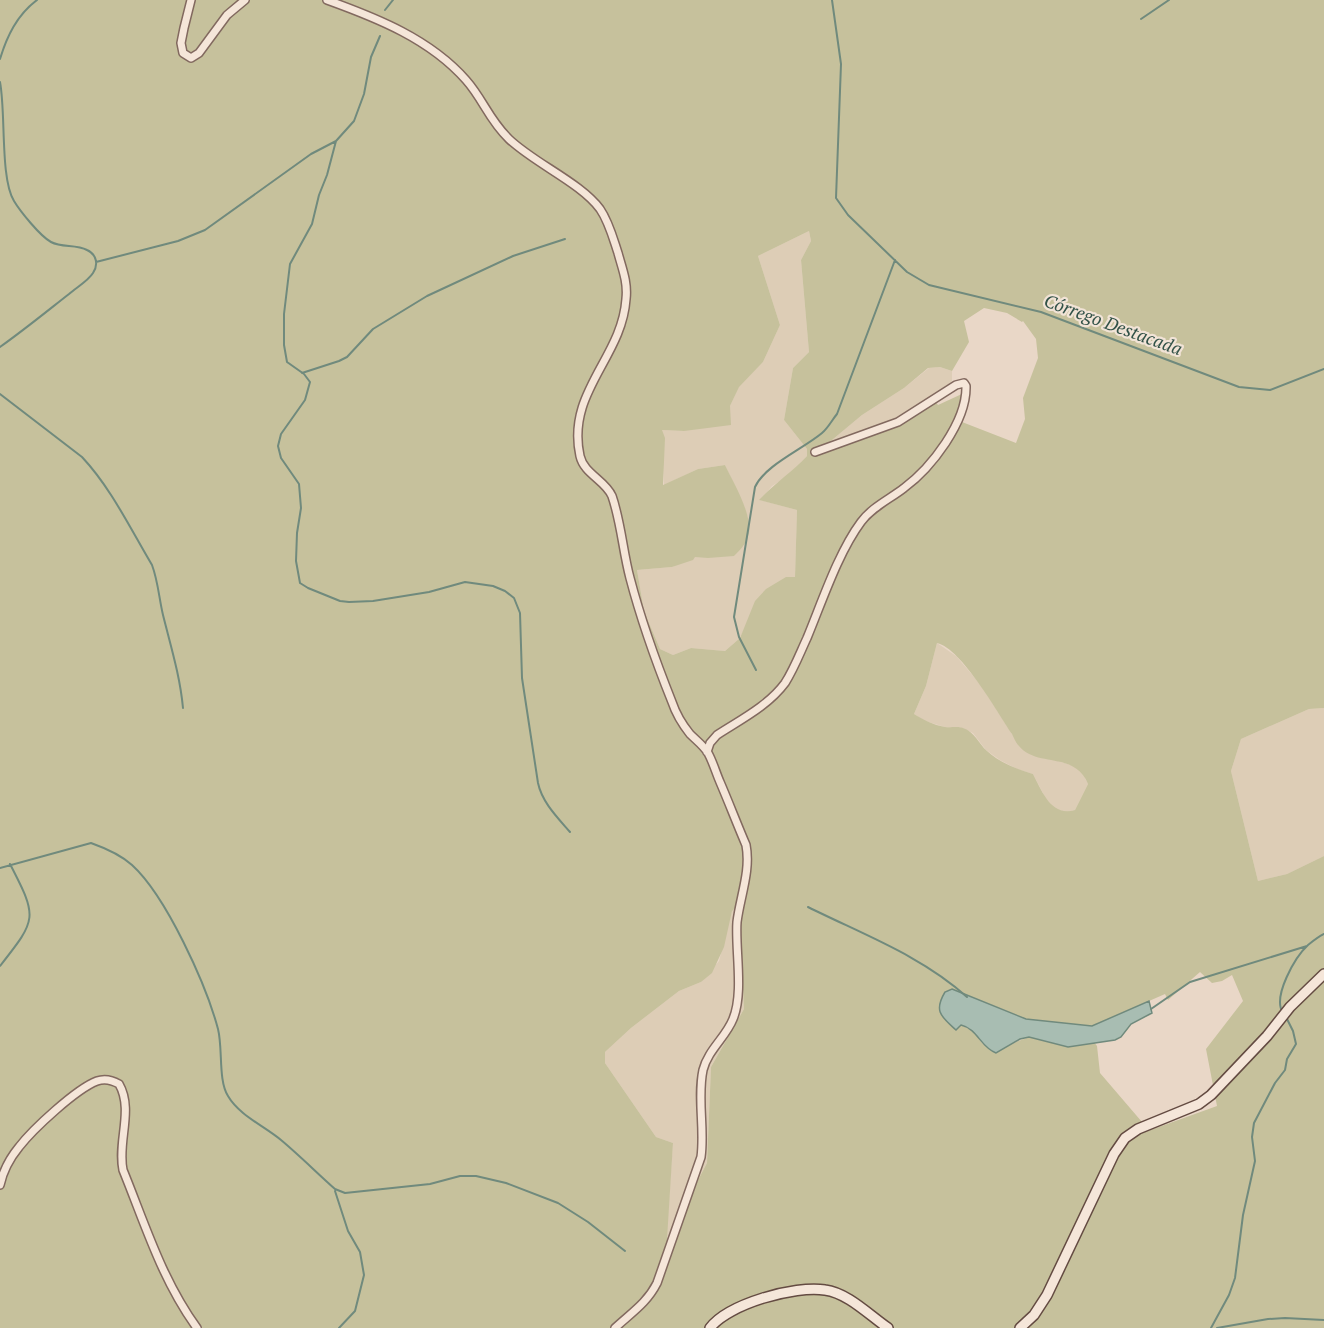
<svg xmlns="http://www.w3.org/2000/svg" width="1324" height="1328" viewBox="0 0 1324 1328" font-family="'PT Serif',serif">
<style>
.farmland{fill:#ddcdb6}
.green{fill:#c6c19c;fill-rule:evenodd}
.water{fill:#a8bdb2;stroke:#708a7d;stroke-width:1.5}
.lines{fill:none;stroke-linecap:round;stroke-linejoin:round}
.stream{stroke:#708a7d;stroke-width:2}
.street-casing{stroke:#82695f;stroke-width:10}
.secondary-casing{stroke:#644b42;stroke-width:12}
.street{stroke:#f5e6d9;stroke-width:7}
.secondary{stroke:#f5e6d9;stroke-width:9}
.labels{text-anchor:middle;stroke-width:4.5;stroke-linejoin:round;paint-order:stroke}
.water-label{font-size:18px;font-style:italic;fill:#325248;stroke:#f1e3d6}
</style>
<rect width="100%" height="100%" fill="#e9d7c7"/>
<path class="farmland" d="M809 231 811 241 801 260 809 352 793 368 784 420 807 449V456L788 476 772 486 760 500 797 510 795 578 746 625 740 638 725 651 691 648 673 655 660 649 644 611 637 570 672 567 695 556 743 547 749 535 748 518 744 506 725 465 698 469 664 485 662 430 684 431 730 406 739 386 763 362 780 325 758 256Z
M940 367 952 371V381L938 397 917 413 828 451 826 445 862 415 904 388 929 368Z
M937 643 956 656 981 685 1012 734 1047 758 1071 765 1081 770 1088 784 1075 810 1068 812 1056 810 1046 799 1033 774 1017 769 1000 760 986 750 973 733 960 727H945L925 721 914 714 926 686Z
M1324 708V856L1287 874 1258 881 1231 771 1241 739 1309 709Z
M746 898 740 930 744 1009 711 1067 707 1163 666 1240 673 1143 656 1137 605 1063V1052L631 1028 679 991 701 982 719 961 732 910Z"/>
<path class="green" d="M0 0H1324V708L1309 709 1241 739 1231 771 1258 881 1287 874 1324 856V1328H0ZM809 231 811 241 801 260 809 352 793 368 784 420 807 449V456C792 472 774 484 759 500L797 510 795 577H786L766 589 755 601 740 638 725 651 691 648 673 655 660 649 644 611 637 570 672 567 693 560 695 557 708 558 734 556C740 550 746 544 748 537 755 518 733 482 725 465L698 469 663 485 665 438 662 430 684 431 731 425 730 406 739 387 763 362 780 325 758 256ZM984 308 1007 313 1022 322 1023 321 1036 339 1038 358 1023 398 1025 419 1016 443 962 422 959 414 964 393 938 405 934 400 884 431 828 451 826 445 862 415 904 388 928 368 940 367 952 371 969 342 964 321ZM937 643C962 649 997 712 1012 734 1014 738 1016 743 1019 746 1037 768 1075 751 1088 784L1075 810C1051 817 1042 791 1033 774 1017 769 1000 763 987 751 978 743 975 732 963 728 958 726 951 728 945 727 933 725 924 720 914 714L926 686ZM745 899 740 930 744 1009 711 1067 707 1163 667 1239 673 1143 656 1137 605 1063V1052L631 1028 679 991 701 982 712 973 724 947 732 911ZM1200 972 1212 983 1222 981 1232 975 1243 1001 1206 1049 1217 1106 1134 1136 1142 1122 1100 1073 1097 1046 1094 1042 1068 1047 1029 1037 992 1051 982 1043 975 1032 961 1025 956 1030 951 1025 940 1003 945 992 952 989 1026 1019 1092 1026 1165 994 1168 1000Z"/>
<path class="water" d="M952 989 1026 1019 1092 1026 1149 1001 1152 1013 1131 1024 1121 1037 1115 1040 1068 1047 1029 1037 1020 1039 996 1053C980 1047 978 1029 961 1025L956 1030C942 1017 933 1012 945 992Z"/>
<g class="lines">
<path class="stream" d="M832 0 841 64 836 198 848 215 907 272 929 285 1041 312 1239 387 1270 390 1324 369
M385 10 393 0
M1141 19 1169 0
M0 59C7 36 17 15 37 0
M0 82C6 113 0 178 14 201 20 211 40 236 51 242 62 248 76 244 87 250 96 254 99 264 93 273 88 281 77 287 69 294 46 312 24 330 0 347
M336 141 327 175 319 195 312 224 290 264 284 314V345L287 362 304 374 310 382 305 400 281 434 278 446 281 458 299 484 301 508 297 533 296 561 300 583 308 588 340 601 349 602 373 601 429 592 465 582 493 586 505 591 514 598 520 613 522 678 538 783C542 802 557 817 570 832
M96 262 178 241 205 230 311 154 336 141 354 121 364 94 371 57 380 36
M302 373 339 361 347 357 373 329 427 296 513 256 565 239
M0 394 82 457C111 488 130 528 152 565 158 581 159 598 163 615 171 647 180 676 183 708
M756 670 739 637 734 617 755 487C765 465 803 449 822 433 828 428 832 420 837 414L895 260
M0 868 91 843C105 848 121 855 132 865 166 896 206 984 218 1029 223 1049 218 1080 228 1096 239 1115 264 1126 281 1140 299 1155 317 1173 335 1189L345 1193 430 1184 460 1176H476L506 1183 558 1203 588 1222 625 1251
M808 907C862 934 922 956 967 997
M0 966C37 919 38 918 10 864
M1151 1009 1190 982 1307 946
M1283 1013C1272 997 1295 957 1308 945 1313 941 1318 937 1324 934
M335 1191 348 1231 360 1252 364 1275 355 1311 339 1328
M1211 1328 1229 1295 1235 1278 1243 1215 1255 1161 1252 1137 1254 1123 1275 1083 1285 1070 1287 1059 1296 1044 1293 1031 1286 1017
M1217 1328 1268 1319 1285 1318 1324 1320"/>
<defs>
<path id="street" d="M191 0 184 28 181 43 183 53 191 58 199 53 227 15 245 0
M327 0C377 18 430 39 466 80 483 99 489 120 509 139 534 163 581 183 600 209 609 222 613 238 618 253 622 268 628 282 626 299 622 358 566 392 580 456 584 474 605 480 612 496 621 522 623 552 630 578 641 620 656 662 672 702 676 714 682 724 690 734 696 740 704 746 708 753 713 762 716 773 720 782 729 803 737 824 746 845 751 871 740 897 737 922 735 949 744 993 733 1019 726 1037 708 1050 703 1070 697 1098 705 1129 701 1157L657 1283C647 1303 631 1313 615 1328
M707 752 710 743 717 735C740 720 768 706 785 683 794 669 800 653 807 638 822 602 838 553 861 522 872 507 890 499 904 488 931 468 967 422 966 386L964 383 956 385 898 422 815 452
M0 1185C3 1171 10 1158 19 1147 33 1129 76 1089 97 1081 105 1078 112 1080 119 1084 134 1110 117 1142 123 1170 145 1224 162 1280 197 1328"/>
<path id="secondary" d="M710 1328C728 1304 795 1285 825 1290 848 1293 869 1315 888 1328
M1020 1328 1034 1315 1047 1295 1114 1154 1125 1138 1138 1129 1199 1104 1211 1095 1267 1036 1290 1007 1324 974"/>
</defs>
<use href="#street" class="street-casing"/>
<use href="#secondary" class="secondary-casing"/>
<use href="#street" class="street"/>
<use href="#secondary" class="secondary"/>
</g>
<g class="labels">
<g class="water-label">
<text transform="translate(1113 325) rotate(20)" y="6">Córrego Destacada</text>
</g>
</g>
</svg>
